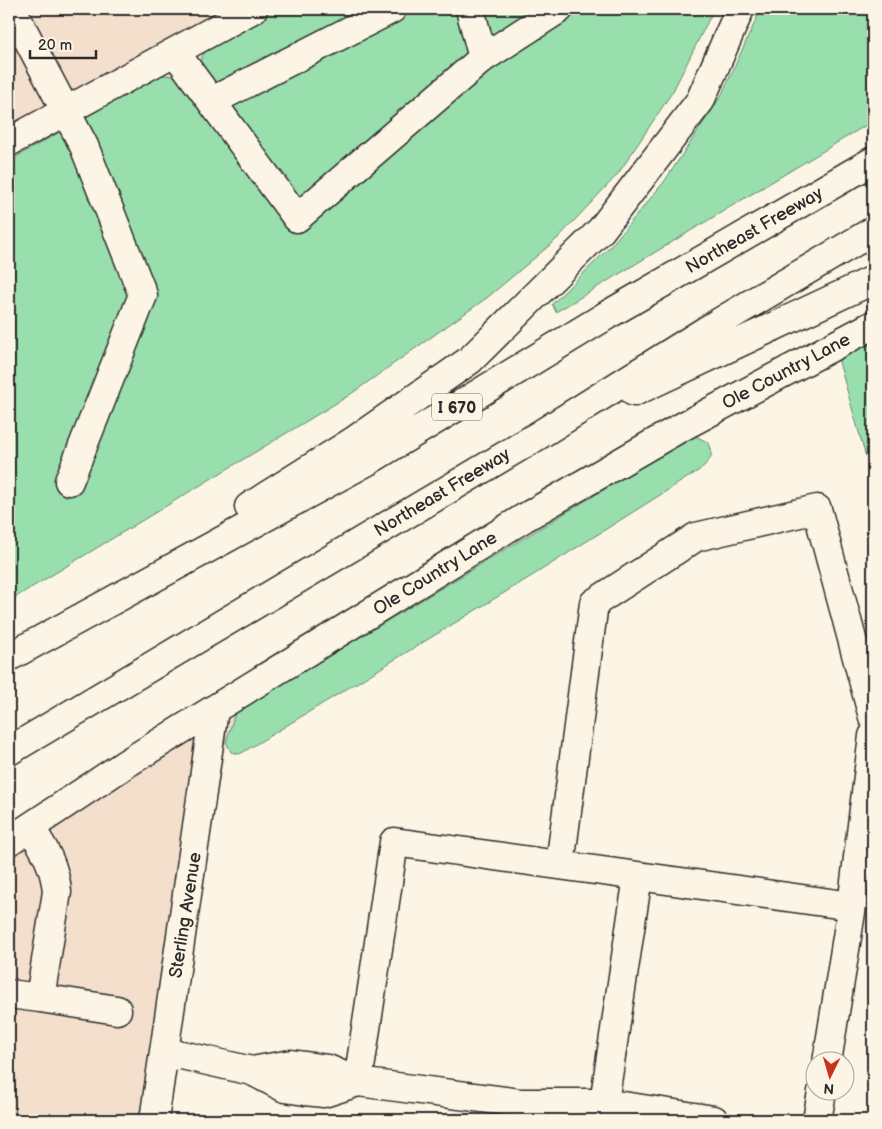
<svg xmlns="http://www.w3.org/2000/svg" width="882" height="1129" viewBox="0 0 882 1129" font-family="'Balsamiq Sans',sans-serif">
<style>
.built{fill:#f4dfcd}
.green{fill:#99dfad;stroke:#62856c}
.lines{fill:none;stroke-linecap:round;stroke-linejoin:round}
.minor-casing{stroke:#2b2b2b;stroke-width:31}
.major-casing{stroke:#2b2b2b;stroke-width:31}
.highway-casing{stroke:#2b2b2b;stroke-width:31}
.minor{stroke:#fcf5e5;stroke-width:28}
.major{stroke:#fcf5e5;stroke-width:28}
.highway{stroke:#fcf5e5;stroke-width:28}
.labels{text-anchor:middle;stroke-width:4.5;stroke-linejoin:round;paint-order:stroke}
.shield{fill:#fcf5e5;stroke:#6a6863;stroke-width:1}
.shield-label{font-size:16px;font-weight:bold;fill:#2b2b2b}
.street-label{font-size:18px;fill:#2b2b2b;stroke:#fcf5e5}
</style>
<rect width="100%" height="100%" fill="#fcf5e5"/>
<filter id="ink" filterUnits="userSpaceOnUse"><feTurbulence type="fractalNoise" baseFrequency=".02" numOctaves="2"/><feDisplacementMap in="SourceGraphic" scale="10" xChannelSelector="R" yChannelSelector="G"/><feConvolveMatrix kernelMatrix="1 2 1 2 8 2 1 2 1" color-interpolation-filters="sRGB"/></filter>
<g filter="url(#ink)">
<path class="built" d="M9 9H268L211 41 199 63 180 76 9 161Z
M219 690 235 713 226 742 165 1120H9V827Z"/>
<path class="green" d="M268 9H714L673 91 618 174 557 239 488 297 348 396 9 601V161L159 75 180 76 199 63 210 41Z
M761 9H873V121L556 312 552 304 609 248 664 182 721 96Z
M873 338V482L837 355Z
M694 435 709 443C715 457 709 462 698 471L535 574 240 754 231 752 226 742 235 713Z"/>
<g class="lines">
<defs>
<path id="minor" d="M12 9 84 146 143 295 69 481
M175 52 297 218 483 58 470 9
M483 58 559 9
M212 101 392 9
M30 827C44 848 55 866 57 892L40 998 117 1010
M9 841 127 763 524 518 678 429 873 325
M560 865 594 603 696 537 817 509 873 717
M638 876 852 906 873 736
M9 994 40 998
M164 1051 252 1071 285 1088 305 1091 324 1093 358 1082
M827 1062 852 906
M252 1071 291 1064 328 1069 358 1082 520 1103H604L638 876 394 842 358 1082
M604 1103 714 1120
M154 1120 214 710
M817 1120 822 1092"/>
<path id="major" d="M9 142 253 9"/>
<path id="highway" d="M634 392 873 280
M249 507 355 440 470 360 601 230 700 101 740 9
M9 657 368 461 609 314 873 161
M9 751 531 440 718 323 873 231"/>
</defs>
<use href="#minor" class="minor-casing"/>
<use href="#major" class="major-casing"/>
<use href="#highway" class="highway-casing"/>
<use href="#minor" class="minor"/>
<use href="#major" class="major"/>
<use href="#highway" class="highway"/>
</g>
</g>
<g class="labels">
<rect class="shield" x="432" y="393.5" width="50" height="27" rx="4"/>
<g class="shield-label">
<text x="457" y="413">I 670</text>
</g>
<g class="street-label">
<text transform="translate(754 230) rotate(-30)" y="6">Northeast Freeway</text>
<text transform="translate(786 371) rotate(-28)" y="6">Ole Country Lane</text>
<text transform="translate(442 492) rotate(-31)" y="6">Northeast Freeway</text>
<text transform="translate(435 573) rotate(-32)" y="6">Ole Country Lane</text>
<text transform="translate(185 915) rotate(-81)" y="6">Sterling Avenue</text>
</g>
</g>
<rect width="882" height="1129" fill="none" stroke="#fcf5e5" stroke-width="30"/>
<rect x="15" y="15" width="852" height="1099" fill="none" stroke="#2b2b2b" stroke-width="2" filter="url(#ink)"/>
<g transform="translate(830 1076) rotate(185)"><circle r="24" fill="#fcf5e5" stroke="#a8a49b"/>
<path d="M0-4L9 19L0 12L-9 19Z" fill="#c8321e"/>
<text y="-8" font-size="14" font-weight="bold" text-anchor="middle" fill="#2b2b2b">N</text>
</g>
<path d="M30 50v8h66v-8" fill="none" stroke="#2b2b2b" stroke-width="2.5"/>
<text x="38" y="50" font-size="15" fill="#2b2b2b" stroke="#fcf5e5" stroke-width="4" paint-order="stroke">20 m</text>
</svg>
